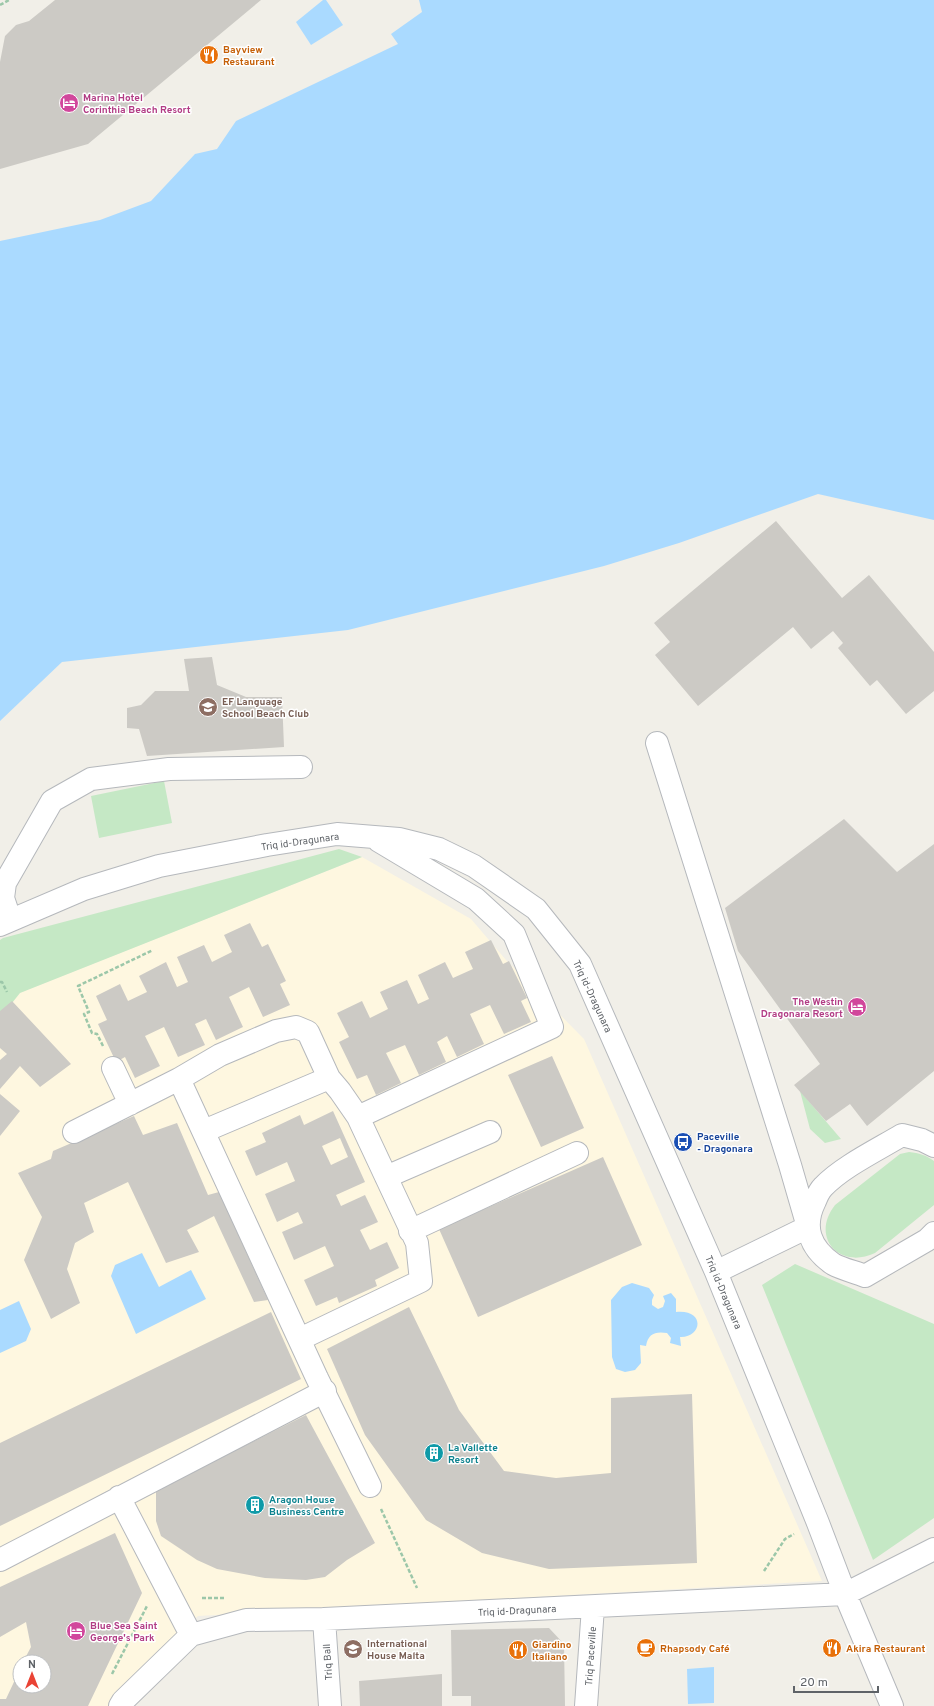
<svg xmlns="http://www.w3.org/2000/svg" width="934" height="1706" viewBox="0 0 934 1706" font-family="Overpass,sans-serif">
<style>
.commercial{fill:#fef7e0;fill-rule:evenodd}
.green{fill:#c5e8c5}
.water{fill:#aadaff}
.building{fill:#cccac5;fill-rule:evenodd}
.lines{fill:none;stroke-linecap:round;stroke-linejoin:round}
.minor-casing{stroke:#b5b8bc;stroke-width:24}
.path{stroke:#9cc7a9;stroke-width:2.5;stroke-dasharray:4 2;stroke-linecap:butt}
.minor{stroke:#fff;stroke-width:22}
.labels{text-anchor:middle;stroke-width:3;stroke-linejoin:round;paint-order:stroke}
.food-label{font-size:10px;font-weight:bold;fill:#c56008;stroke:#fff;text-anchor:start}
.hotel-label{font-size:10px;font-weight:bold;fill:#b23c85;stroke:#fff;text-anchor:start}
.education-label{font-size:10px;font-weight:bold;fill:#785e54;stroke:#fff;text-anchor:start}
.street-label{font-size:10px;fill:#5f6368;stroke:#fff}
.transit-label{font-size:10px;font-weight:bold;fill:#164399;stroke:#fff;text-anchor:start}
.culture-label{font-size:10px;font-weight:bold;fill:#0d838f;stroke:#fff;text-anchor:start}
</style>
<rect width="100%" height="100%" fill="#f1efe8"/>
<path class="commercial" d="M362 857 471 919 506 960 584 1039 822 1581 198 1616 122 1686 111 1706H0V1018L19 993ZM20 1662H44V1686H20Z"/>
<path class="green" d="M164 781 172 823 99 838 91 796Z
M339 849 362 857 20 993 0 1018V940L3 938Z
M800 1091 841 1139 825 1143 810 1129Z
M909 1152C919 1153 926 1155 934 1161V1205L875 1253C839 1270 810 1237 835 1205L900 1154Z
M795 1264 934 1324V1518L873 1560 762 1285Z"/>
<path class="water" d="M323 0H326L343 25 311 45 296 22Z
M419 0H934V520L818 494 679 543 604 566 348 630 62 662 0 721V241L100 220 151 201 195 154 217 149 236 121 398 44 391 34 422 12Z
M142 1253 159 1287 191 1270 206 1299 136 1334 111 1276 115 1265Z
M632 1283 649 1288 654 1295 652 1300V1305L658 1309 663 1307 665 1301 663 1296 671 1293 676 1299V1312C706 1309 702 1338 680 1337L681 1346 670 1343 671 1338 667 1333C655 1331 648 1334 646 1346L640 1345 641 1363 635 1370 625 1372 616 1369 612 1357 611 1300 622 1287Z
M19 1301 31 1329 26 1341 0 1353V1310Z
M714 1667V1703L688 1704 687 1669Z"/>
<path class="building" d="M55 0H261L88 144 0 169V62L5 36 16 25 29 21Z
M776 521 842 598 869 575 934 652V691L906 714 877 680 870 686 838 648 843 643 833 631 811 649 793 627 698 706 655 655 670 642 654 623Z
M212 657 217 685 246 697H282L284 747 147 756 139 729 127 728V708L141 705 155 691H189L184 659Z
M844 819 897 872 934 844V1071L867 1126 850 1104 826 1121 794 1085 820 1064 738 951 725 908Z
M250 923 262 947 268 944 286 981 280 984 290 1005 263 1017 249 987 229 997 243 1027 216 1040 206 1019 195 1024 205 1045 178 1057 164 1027 145 1036 160 1066 135 1078 125 1057 116 1062 98 1024 107 1020 96 996 120 984 128 1001 147 992 139 976 166 962 177 987 188 982 177 957 204 945 212 962 232 952 224 935Z
M491 940 503 964 509 961 527 998 521 1001 531 1022 504 1034 490 1005 470 1014 484 1044 457 1057 447 1036 437 1042 446 1062 419 1075 405 1045 386 1053 401 1083 376 1095 367 1075 357 1079 339 1042 349 1037 337 1013 362 1001 370 1018 388 1009 380 992 407 980 418 1004 429 999 418 975 445 962 453 978 473 969 465 952Z
M12 1001 71 1064 40 1087 20 1066 0 1089V1060L7 1054 0 1048V1011Z
M552 1056 584 1128 541 1147 508 1075Z
M0 1094 20 1111 0 1136Z
M333 1111 365 1182 336 1195 341 1206 365 1195 378 1222 360 1230 370 1250 387 1242 399 1268 375 1280 377 1286 339 1303 337 1297 316 1306 304 1280 334 1266 325 1246 294 1260 282 1232 303 1223 298 1212 277 1222 265 1194 295 1181 287 1162 256 1176 245 1151 266 1142 262 1133 300 1115 304 1125ZM340 1138 348 1157 331 1165 322 1146Z
M134 1116 143 1135 177 1123 208 1195 219 1192 268 1300 254 1302 214 1216 187 1230 199 1252 166 1263 128 1182 84 1203 94 1232 75 1243 67 1269 80 1303 51 1319 24 1260 42 1217 18 1173 51 1159 53 1151Z
M603 1157 642 1245 478 1317 439 1229Z
M409 1307 459 1410 504 1471 556 1478 611 1473V1398L692 1394 697 1563 549 1569 482 1553 426 1520 365 1435 327 1349Z
M271 1312 301 1379 0 1526V1443Z
M306 1415 375 1543 347 1560 325 1577 306 1580 265 1578 217 1569 197 1560 161 1536 156 1521V1490Z
M115 1533 142 1593 88 1706H0V1699H6L20 1669V1686H44V1662H23L31 1647 26 1622 0 1637V1587Z
M549 1628 564 1644 565 1706H471V1696H452L451 1630Z
M442 1674V1706H360L359 1681Z"/>
<g class="lines">
<defs>
<path id="minor" d="M657 743 790 1165 808 1227 716 1272
M10 919 3 898 5 883 52 801 91 779 169 769 301 767
M0 925 84 889 159 866 267 845 337 834 399 839 439 849 474 866 536 909 580 964 716 1272 818 1523 845 1594 892 1706
M113 1068 130 1104
M358 1117 552 1027 514 934 476 899 379 841
M204 1131 329 1078
M74 1132 179 1079
M934 1146 922 1140 902 1135C877 1150 842 1167 823 1187 819 1191 817 1196 815 1201 802 1227 810 1248 833 1264 842 1269 855 1272 865 1276L927 1240 934 1233
M386 1177 490 1132
M410 1231 577 1153
M300 1339 421 1281 417 1243 358 1117 340 1091 329 1078 308 1032 296 1027 276 1031 220 1055 179 1079 317 1378 370 1486
M119 1497 191 1635
M0 1560 325 1391
M324 1619 330 1706
M120 1706 123 1701 191 1635 246 1620 324 1619 845 1594 934 1549
M586 1706 593 1607"/>
</defs>
<use href="#minor" class="minor-casing"/>
<path class="path" d="M0 5 9 0
M0 982H2L7 992
M103 1046 97 1034 92 1033 84 1014 89 1012 78 986 153 950
M381 1509 417 1588
M764 1571 785 1539 794 1534
M202 1598H225
M112 1674 147 1606"/>
<use href="#minor" class="minor"/>
</g>
<defs>
<symbol id="restaurant-disc" viewBox="-11 -11 22 22"><circle r="9.5" fill="#e8710a" stroke="#fff"/><path d="M-5-6h1v4h1v-4h1v4h1v-4h1v5L-1.5 .5V6h-2V.5L-5-1ZM5-6V6H3V1.5H1.5Q1.5-4 5-6Z" fill="#fff"/></symbol>
<symbol id="hotel-disc" viewBox="-11 -11 22 22"><circle r="9.5" fill="#d1479c" stroke="#fff"/><path d="M-6-4.5h1.5V1H6V5H4.5V3h-9V5H-6ZM-4 0a1.8 1.8 0 1 1 3.6 0ZM.5 0V-2.5h3Q6-2.5 6 0Z" fill="#fff"/></symbol>
<symbol id="school-disc" viewBox="-11 -11 22 22"><circle r="9.5" fill="#8d6e63" stroke="#fff"/><path d="M0-5L7-2L0 1L-7-2ZM-4 1L0 2.5L4 1V4Q0 6-4 4Z" fill="#fff"/></symbol>
<symbol id="bus-disc" viewBox="-11 -11 22 22"><circle r="9.5" fill="#1a4fb4" stroke="#fff"/><path d="M-5-6H5V4H4V6H2V4H-2V6H-4V4H-5ZM-3.5-4V0h7V-4ZM-3.5 1.2v1.5H-2V1.2ZM2 1.2v1.5H3.5V1.2Z" fill="#fff"/></symbol>
<symbol id="building-disc" viewBox="-11 -11 22 22"><circle r="9.5" fill="#0f9aa8" stroke="#fff"/><path d="M-4-6H4V6H1V3H-1V6H-4ZM-2.5-4.3h1.7v1.8h-1.7ZM.8-4.3h1.7v1.8H.8ZM-2.5-1h1.7V.8h-1.7ZM.8-1h1.7V.8H.8Z" fill="#fff"/></symbol>
<symbol id="cafe-disc" viewBox="-11 -11 22 22"><circle r="9.5" fill="#e8710a" stroke="#fff"/><path d="M-5.5-4.5H6V0H3Q3 3.5 0 3.5H-2.5Q-5.5 3.5-5.5 0ZM3-3.2v2h1.7v-2ZM-6 4.5H4V6H-6Z" fill="#fff"/></symbol>
</defs>
<g fill-rule="evenodd">
<use href="#restaurant-disc" x="198" y="44" width="22" height="22"/>
<use href="#hotel-disc" x="58" y="92" width="22" height="22"/>
<use href="#school-disc" x="197" y="696" width="22" height="22"/>
<use href="#hotel-disc" x="846" y="996" width="22" height="22"/>
<use href="#bus-disc" x="672" y="1131" width="22" height="22"/>
<use href="#building-disc" x="423" y="1442" width="22" height="22"/>
<use href="#building-disc" x="244" y="1494" width="22" height="22"/>
<use href="#hotel-disc" x="65" y="1620" width="22" height="22"/>
<use href="#cafe-disc" x="635" y="1637" width="22" height="22"/>
<use href="#restaurant-disc" x="821" y="1637" width="22" height="22"/>
<use href="#school-disc" x="342" y="1638" width="22" height="22"/>
<use href="#restaurant-disc" x="507" y="1639" width="22" height="22"/>
</g>
<g class="labels">
<g class="food-label">
<text x="223" y="53">Bayview<tspan x="223" dy="12">Restaurant</tspan></text>
<text x="532" y="1648">Giardino<tspan x="532" dy="12">Italiano</tspan></text>
<text x="660" y="1652">Rhapsody Café</text>
<text x="846" y="1652">Akira Restaurant</text>
</g>
<g class="hotel-label">
<text x="83" y="101">Marina Hotel<tspan x="83" dy="12">Corinthia Beach Resort</tspan></text>
<text x="843" y="1005" text-anchor="end">The Westin<tspan x="843" dy="12">Dragonara Resort</tspan></text>
<text x="90" y="1629">Blue Sea Saint<tspan x="90" dy="12">George's Park</tspan></text>
</g>
<g class="education-label">
<text x="222" y="705">EF Language<tspan x="222" dy="12">School Beach Club</tspan></text>
<text x="367" y="1647">International<tspan x="367" dy="12">House Malta</tspan></text>
</g>
<g class="street-label">
<text transform="translate(300 841) rotate(-8)" y="4">Triq id-Dragunara</text>
<text transform="translate(593 996) rotate(65)" y="4">Triq id-Dragunara</text>
<text transform="translate(724 1292) rotate(67)" y="4">Triq id-Dragunara</text>
<text transform="translate(517 1610) rotate(-3)" y="4">Triq id-Dragunara</text>
<text transform="translate(590 1656) rotate(-86)" y="4">Triq Paceville</text>
<text transform="translate(327 1662) rotate(-94)" y="4">Triq Ball</text>
</g>
<g class="transit-label">
<text x="697" y="1140">Paceville<tspan x="697" dy="12">- Dragonara</tspan></text>
</g>
<g class="culture-label">
<text x="448" y="1451">La Vallette<tspan x="448" dy="12">Resort</tspan></text>
<text x="269" y="1503">Aragon House<tspan x="269" dy="12">Business Centre</tspan></text>
</g>
</g>
<g transform="translate(32 1674)"><circle r="19" fill="#ffffff" stroke="#bfc1c3"/>
<path d="M0-3L7 15L0 10L-7 15Z" fill="#ea4335"/>
<text y="-6" font-size="11" font-weight="bold" text-anchor="middle" fill="#5f6368">N</text>
</g>
<path d="M794 1686v6h84v-6" fill="none" stroke="#5f6368" stroke-width="2"/>
<text x="800" y="1686" font-size="12" fill="#5f6368" stroke="#ffffff" stroke-width="3" paint-order="stroke">20 m</text>
</svg>
